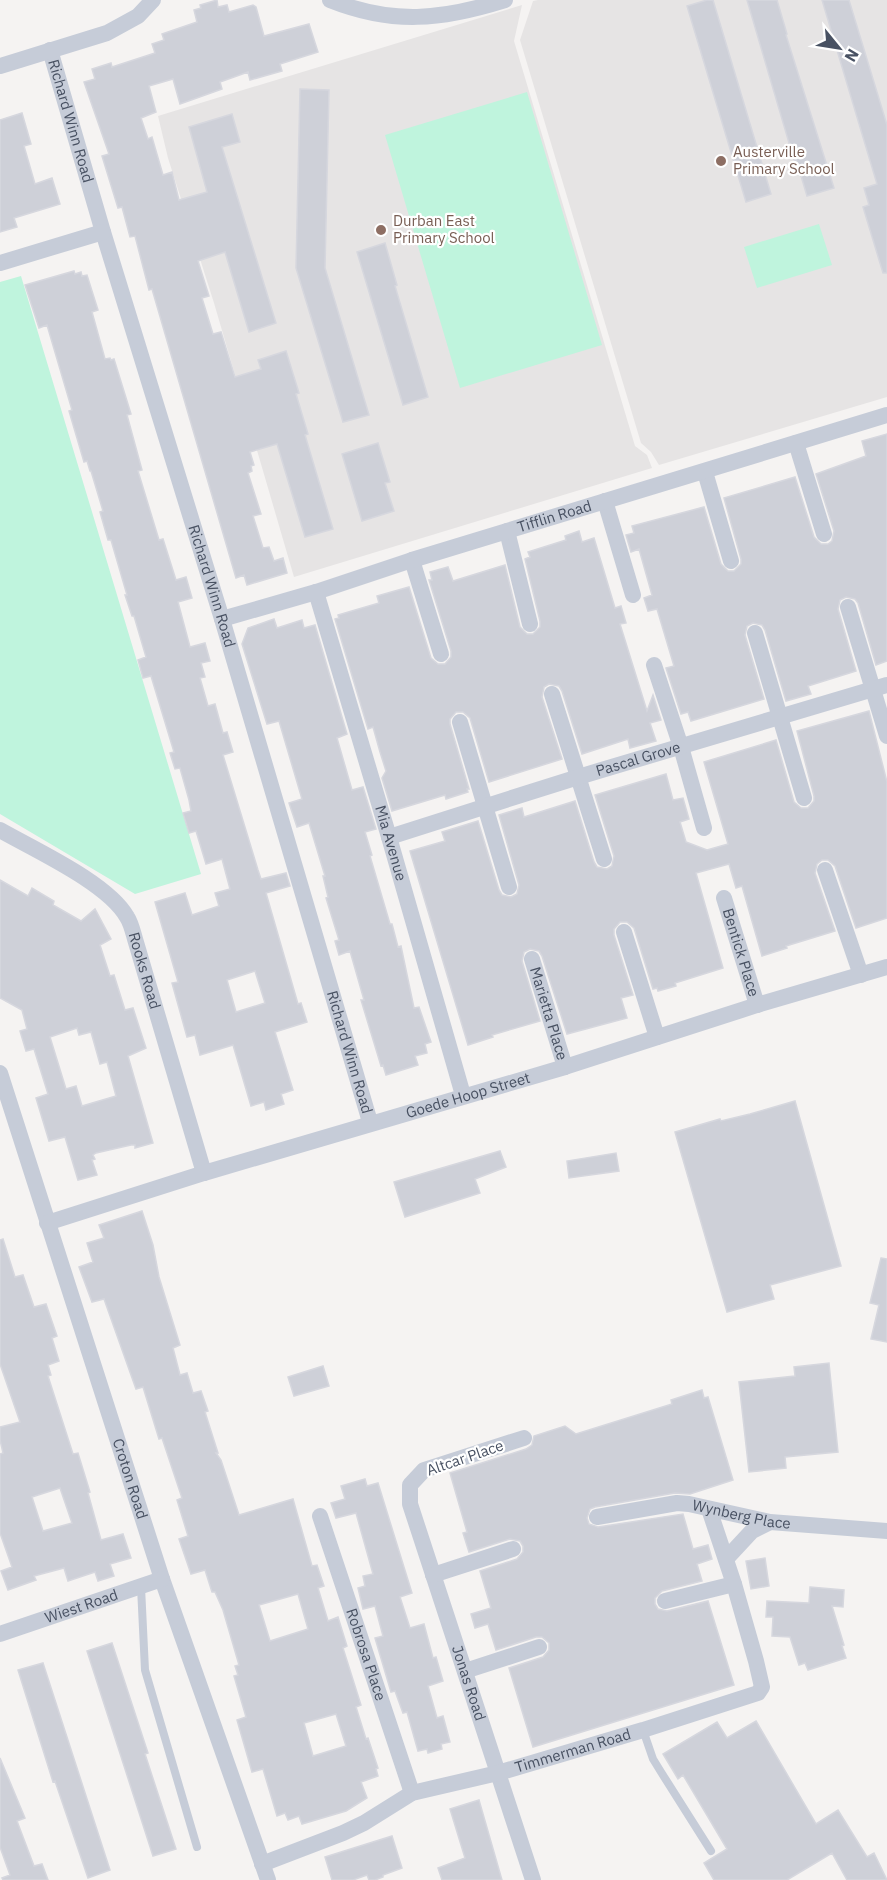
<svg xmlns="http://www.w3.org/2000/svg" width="887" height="1880" viewBox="0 0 887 1880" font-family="'IBM Plex Sans',sans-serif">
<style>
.education{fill:#e6e4e4}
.green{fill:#bff4dd}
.building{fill:#ced0d8;stroke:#d6d7de;stroke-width:1.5;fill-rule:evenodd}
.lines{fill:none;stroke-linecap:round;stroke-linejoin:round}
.lane{stroke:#c6ccd8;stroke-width:8}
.street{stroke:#c6ccd8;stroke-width:16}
.education-dot{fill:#8d6e63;stroke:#fff;stroke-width:2}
.labels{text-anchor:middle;stroke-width:4.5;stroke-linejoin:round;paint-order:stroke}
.street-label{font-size:15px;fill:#485162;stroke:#fff}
.education-label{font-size:15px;fill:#785e54;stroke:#fff;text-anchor:start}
</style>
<rect width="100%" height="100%" fill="#f5f3f2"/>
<path class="education" d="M538 0H887V397L659 465 651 452 641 443 520 40 533 1Z
M522 5 514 41 635 446 647 455 652 468 294 577 214 303 168 158 158 116Z"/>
<path class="green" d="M527 92 602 345 460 388 385 135Z
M819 224 832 265 757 288 744 247Z
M21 276 201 874 135 894 0 814V282Z"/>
<path class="building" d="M217 0 218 7 227 5 229 12 253 5 256 7 264 36 309 24 318 52 280 64 282 71 250 80 248 72 220 82 222 89 180 104 173 79 149 86 156 112 141 118 148 139 152 137 163 175 172 172 179 200 207 192 189 127 232 114 240 142 222 147 276 323 249 332 225 252 198 261 209 296 202 298 213 334 221 332 235 377 261 369 258 360 286 351 299 393 296 394 308 434 305 435 333 529 305 537 277 444 250 452 254 465 251 466 252 471 248 473 261 514 253 516 263 548 269 547 274 561 283 558 287 573 247 585 244 575 236 578 152 289 149 290 135 236 130 237 122 207 118 208 102 156 109 154 84 82 95 79 92 69 111 63 112 67 155 53 152 44 164 40 162 34 197 22 194 10 201 8 200 5Z
M707 0H713L771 194 746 202 687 6Z
M747 0H777L787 34 786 35 834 188 807 196 796 159 794 160Z
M822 0H849L887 125V273H883L863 207 869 205 864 188 877 184Z
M300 89 329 90 325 268 369 415 343 422 296 268Z
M22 113 31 144 24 146 35 184 52 178 60 204 14 218 17 227 0 232V120Z
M385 243 397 285 395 286 428 397 403 405 357 252Z
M74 271 75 274 81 272 82 276 87 275 98 310 92 312 105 359 110 358 111 360 114 359 131 414 127 415 142 470 138 471 159 540 163 539 176 580 186 577 192 598 178 602 190 647 205 643 210 661 201 663 205 677 200 678 208 706 215 704 223 733 227 732 233 752 223 755 258 870 261 879 286 873 290 886 266 893 298 1004 301 1003 307 1022 275 1032 293 1090 281 1094 284 1104 266 1110 264 1102 251 1106 233 1045 200 1055 195 1035 187 1037 172 983 178 982 155 902 185 893 192 915 219 906 215 893 230 889 222 859 206 864 196 831 189 833 183 813 191 811 189 800 180 768 175 769 170 753 174 752 151 676 143 678 138 660 146 657 134 616H132L125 595H127L111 540H108L100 512 103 511 91 471H90L87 461 84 462 69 411 72 410 47 325 39 328 25 285ZM255 971 265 1003 236 1012 227 980Z
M887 434V661L876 665 858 603 855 599 846 597 840 600 838 609 856 671 808 686 811 694 786 701 765 630 762 625 753 623 747 626 745 635 764 699 691 721 688 712 681 714 666 668 674 666 657 609 648 611 644 598 652 595 639 549 631 552 626 535 634 533 632 526 704 507 721 564 728 571H734L741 564V559L724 498 795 477 814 537 821 544H828L832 541 834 531 816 474 866 456 862 441Z
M378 443 390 482 385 483 394 511 362 521 342 454Z
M579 531 582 542 594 538 615 608 621 606 626 623 620 624 647 711 653 695 661 720 650 723 656 741 630 748 628 739 582 754 562 691 559 686 549 684 544 687 542 697 562 759 489 782 470 718 463 712H456L450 719V724L469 789H467L468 792 446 799 445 795 392 811 382 778 386 771 380 752 373 727 368 729 335 619 339 618 338 615 379 603 377 596 409 587 431 658 438 664H445L451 657V651L429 580H432L430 572 448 567 453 581 505 565 520 627 527 634H533L540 627V621L525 559 530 557 528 552 566 540 565 536Z
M274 619 277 628 302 620 304 628 315 625 347 734 337 738 352 790 363 787 376 829 365 832 372 855 370 856 390 924H392L398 947 401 946 414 1008 419 1007 431 1042 425 1044 427 1053 415 1056 418 1065 386 1075 383 1065 381 1066 361 1000H364L350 951 339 955 335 941 339 940 326 898 328 897 323 876H325L309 823 297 827 289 803 302 799 279 721 267 724 242 644 248 628Z
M869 711 887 782V918L856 928 835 866 828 860H822L817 864 815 873 835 931 786 946 787 948 762 956 742 886 736 888 729 864 696 873 723 968 675 983 676 986 658 991 657 988 653 989 634 928 627 922H620L614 929V935L633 995 621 998 627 1018 567 1034 542 956 539 951 530 949 524 952 522 961 540 1021 492 1035 493 1037 468 1045 410 851 445 841 442 832 478 821 499 890 502 895 511 897 517 894 519 885 499 815 522 808 524 817 575 801 594 862 597 867 607 869 612 866 614 856 595 795 666 774 673 800 683 798 689 819 680 822 686 842 707 850 728 844 704 762 776 740 794 802 801 808H808L814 801V796L797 731Z
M0 880 28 896 32 888 54 901 53 905 81 921 95 909 111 939 100 945 110 976 114 975 125 1010 133 1008 146 1048 128 1056 153 1143 135 1148V1145H131L96 1153 93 1155 95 1159 92 1160 97 1175 78 1180 65 1137 49 1141 36 1098 48 1094 34 1049 26 1051 20 1031 27 1029 22 1010 0 998ZM77 1028 79 1035 91 1032 100 1064 107 1062 116 1096 82 1106 76 1086 66 1089 50 1037Z
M795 1101 841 1266 770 1285 774 1299 727 1312 675 1132 720 1119 721 1121 750 1114Z
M500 1151 506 1167 475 1179 480 1193 405 1217 394 1182Z
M616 1153 619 1171 569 1178 567 1161Z
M142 1211 153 1245 159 1277 180 1345 173 1348 180 1375 187 1373 193 1393 201 1391 208 1411 205 1412 218 1453H216L221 1460 239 1515 293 1499 312 1566 317 1565 324 1586 318 1588 328 1621 338 1617 347 1646 343 1648 361 1705 356 1707 366 1739 368 1738 378 1768 376 1769 378 1776 361 1782 367 1798 346 1811 302 1824 299 1816 288 1820 285 1813 277 1816 263 1769 252 1772 237 1720 246 1717 234 1676 238 1675 235 1666 239 1665 223 1610 215 1592H212L205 1570 191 1574 179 1539 188 1536 177 1500 182 1498 162 1438 159 1439 143 1387 136 1389 104 1299 92 1302 79 1267 93 1262 87 1243 104 1238 99 1225ZM298 1594 308 1629 270 1641 259 1605ZM336 1714 346 1746 313 1756 304 1723Z
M3 1239 15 1277 23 1275 34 1307 46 1304 57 1336 52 1338 59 1361 48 1365 51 1375 48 1376 73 1454 78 1453 90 1492 88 1493 101 1540 123 1534 131 1558 110 1564 114 1576 98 1581 95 1572 68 1581 64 1568 34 1576 36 1580 8 1590 1 1571 12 1567 0 1533V1454L3 1453 0 1440V1427L20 1422 0 1364V1240ZM60 1488 72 1523 43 1531 32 1497Z
M881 1258 887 1259V1342L871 1339 879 1305 870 1303Z
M829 1363 838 1452 785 1457 786 1468 749 1472 739 1382 795 1376 794 1367Z
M323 1366 329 1386 294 1396 288 1377Z
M702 1390 704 1398 708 1397 733 1480 690 1494 675 1493 595 1507 590 1509 587 1518 589 1524 598 1527 683 1514 693 1549 708 1545 712 1559 697 1564 702 1581 662 1591 655 1598V1604L658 1609 667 1611 708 1601 734 1685 533 1747 509 1668 543 1657 549 1650V1643L542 1637H536L496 1650 488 1624 475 1628 471 1614 491 1608 480 1571 517 1559 523 1552V1546L520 1541 510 1539 469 1552 463 1533 467 1532 450 1473 526 1449 532 1445 534 1436 565 1426 576 1434 672 1404 671 1400Z
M365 1479 367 1486 378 1483 412 1593 400 1597 410 1628 424 1624 433 1658 436 1657 443 1681 428 1686 437 1718 443 1716 450 1742 441 1744 442 1749 428 1753 427 1749 418 1751 407 1712 403 1713 395 1691 391 1692 375 1638 383 1636 375 1606 363 1609 358 1588 365 1586 363 1576 373 1574 356 1513 336 1518 331 1503 345 1499 341 1486Z
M765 1558 769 1586 751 1589 746 1561Z
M810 1587 844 1590 843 1607 832 1606 844 1645 842 1646 846 1658 808 1670 805 1663 799 1665 790 1637 772 1636 773 1617H766L767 1601 809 1603Z
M112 1643 148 1753 145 1754 176 1849 153 1856 87 1651Z
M43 1663 110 1870 88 1878 55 1781 53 1782 18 1670Z
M756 1721 816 1824 838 1810 867 1857 874 1853 887 1880H847L832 1853 787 1880H714L704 1863 727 1849 683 1775 678 1779 663 1754 717 1722 727 1738Z
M0 1758 25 1818 17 1821 34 1866 42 1864 48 1880H3L2 1878 10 1875 0 1847Z
M479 1800 502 1880H442L438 1868 465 1858 450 1809Z
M392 1836 402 1868 383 1875V1877L375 1880H369L367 1875 353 1880H332L325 1857Z"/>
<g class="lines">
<path class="lane" d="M141 1587 145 1670 197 1847
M643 1730 653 1759 661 1772 711 1851"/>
<g class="street">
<path d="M330 0C393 25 441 20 505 0"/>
<path id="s1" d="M50 50 103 232 222 619 370 1122"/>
<path d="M0 66 107 33 138 16 153 0"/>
<path d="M0 263 103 232"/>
<path d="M796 443 824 534"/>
<path d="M705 472 731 561"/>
<path d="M605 501 633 595"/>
<path d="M507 531 530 624"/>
<path d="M412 560 441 654"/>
<path id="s2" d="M316 592 389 837 463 1095"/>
<path d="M848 607 887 736"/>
<path id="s3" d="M222 619 316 592 412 560 887 415"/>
<path d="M755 633 804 798"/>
<path d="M654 665 681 747 704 828"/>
<path d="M552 694 604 859"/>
<path d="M460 722 509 887"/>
<path id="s4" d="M0 830C35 850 108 883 127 917 131 923 133 932 135 939L204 1173"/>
<path id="s5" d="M389 837 578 777 887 685"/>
<path d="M825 870 861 975"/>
<path id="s6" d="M724 898 757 1005"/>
<path d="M624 932 657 1037"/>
<path id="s7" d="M532 959 565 1067"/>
<path id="s8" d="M0 1073 162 1579 268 1880"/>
<path id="s9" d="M47 1223 204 1173 565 1067 757 1005 887 967"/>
<path id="s10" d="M524 1438 424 1470 410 1485V1504L533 1880"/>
<path id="s11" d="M320 1516 412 1793"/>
<path id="s12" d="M597 1517 677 1503 689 1504 770 1522 887 1531"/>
<path d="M726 1559 752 1531 770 1522"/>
<path d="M433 1575 513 1549"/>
<path d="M665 1601 734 1584"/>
<path id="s13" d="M0 1634 162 1579"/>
<path d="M465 1671 539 1647"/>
<path id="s14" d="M262 1864 343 1833 364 1823 412 1793 498 1773 643 1730 758 1693 762 1687 756 1661 734 1584 709 1509"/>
</g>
</g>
<g class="education-dot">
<circle cx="721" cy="161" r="6"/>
<circle cx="381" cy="230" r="6"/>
</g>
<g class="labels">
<g class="street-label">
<text dy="5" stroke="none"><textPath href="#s1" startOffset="74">Richard Winn Road</textPath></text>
<text dy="5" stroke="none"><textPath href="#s3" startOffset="348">Tifflin Road</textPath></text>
<text dy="5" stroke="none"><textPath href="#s1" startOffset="560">Richard Winn Road</textPath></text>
<text dy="5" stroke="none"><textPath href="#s5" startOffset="261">Pascal Grove</textPath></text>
<text dy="5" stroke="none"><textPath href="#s2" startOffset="262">Mia Avenue</textPath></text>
<text dy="5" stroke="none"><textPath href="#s6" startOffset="57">Bentick Place</textPath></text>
<text dy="5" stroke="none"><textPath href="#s4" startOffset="212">Rooks Road</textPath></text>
<text dy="5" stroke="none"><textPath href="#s7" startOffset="57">Marietta Place</textPath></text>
<text dy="5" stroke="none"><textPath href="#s1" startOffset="1046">Richard Winn Road</textPath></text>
<text dy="5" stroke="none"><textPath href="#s9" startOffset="440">Goede Hoop Street</textPath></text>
<text transform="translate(465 1458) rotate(-19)" y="5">Altcar Place</text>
<text dy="5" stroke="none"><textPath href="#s8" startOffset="426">Croton Road</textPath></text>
<text dy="5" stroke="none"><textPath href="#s12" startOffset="147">Wynberg Place</textPath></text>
<text dy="5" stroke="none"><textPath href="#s13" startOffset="86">Wiest Road</textPath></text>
<text dy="5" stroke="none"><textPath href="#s11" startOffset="146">Robrosa Place</textPath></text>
<text dy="5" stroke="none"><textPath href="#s10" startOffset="333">Jonas Road</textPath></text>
<text dy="5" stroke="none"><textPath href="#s14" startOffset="333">Timmerman Road</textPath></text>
</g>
<g class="education-label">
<text x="733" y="157">Austerville<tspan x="733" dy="17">Primary School</tspan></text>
<text x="393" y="226">Durban East<tspan x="393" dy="17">Primary School</tspan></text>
</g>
</g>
<g transform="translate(839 48) rotate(120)" stroke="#ffffff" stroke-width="4.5" paint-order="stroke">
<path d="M0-4.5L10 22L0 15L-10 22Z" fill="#485162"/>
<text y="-9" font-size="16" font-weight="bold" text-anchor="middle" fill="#485162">N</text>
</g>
</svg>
